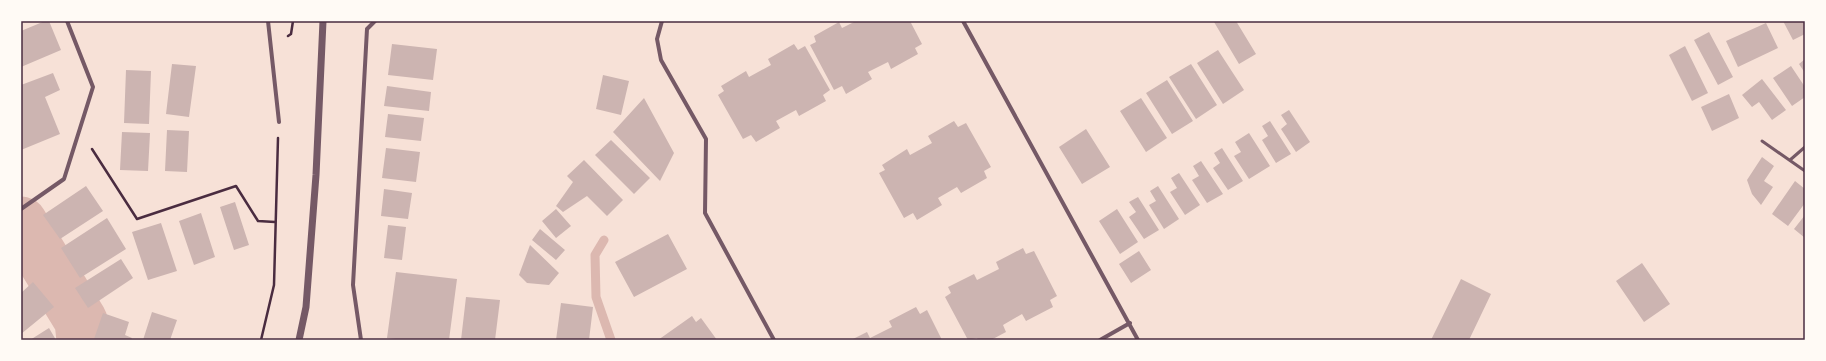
<svg xmlns="http://www.w3.org/2000/svg" width="1826" height="361" viewBox="0 0 1826 361" font-family="Cabin,sans-serif">
<style>
.lines{fill:none;stroke-linecap:round;stroke-linejoin:round}
.stream{stroke:#dcb8b0;stroke-width:9}
.river{stroke:#dcb8b0;stroke-width:53}
.building{fill:#ccb4b1}
.path{stroke:#4a2c40;stroke-width:2.5}
.service{stroke:#755966;stroke-width:3}
.minor{stroke:#755966;stroke-width:4}
.tertiary{stroke:#755966;stroke-width:7}
.neatline{fill:none;stroke:#4a2c40;stroke-width:1.5}
</style>
<rect width="100%" height="100%" fill="#f7e1d7"/>
<g class="lines">
<path class="stream" d="M604 240 595 255 596 297 611 340"/>
<path class="river" d="M21 223 81 321 83 340"/>
</g>
<path class="building" d="M45 21H49L61 50 21 67V31Z
M856 21H910L922 44 915 48 918 54 891 69 888 62 868 72 872 79 846 94 842 86 834 90 810 45 816 42 814 36 839 22 842 28Z
M1215 21H1236L1256 54 1239 64 1214 22Z
M1783 21H1805V34L1793 40Z
M1766 23 1778 48 1738 67 1726 41Z
M1709 32 1733 77 1718 85 1694 40Z
M392 44 437 49 433 80 388 75Z
M794 44 798 50 805 46 830 90 823 95 826 101 799 116 796 110 776 121 780 128 756 142 751 135 743 139 718 95 724 91 721 86 746 71 749 77 771 65 768 59Z
M1685 46 1708 93 1692 101 1669 55Z
M1218 50 1244 90 1223 104 1197 63Z
M1805 59V73L1799 64Z
M172 64 196 66 189 117 166 114Z
M1191 64 1217 105 1196 119 1169 77Z
M1791 66 1805 87V97L1792 106 1773 78Z
M126 70 151 71 149 124 124 123Z
M53 73 60 90 45 97 60 134 21 150V85Z
M603 75 629 81 621 115 596 109Z
M1762 79 1786 110 1772 120 1759 102 1752 107 1742 95Z
M1167 80 1193 121 1172 134 1146 93Z
M387 86 431 92 429 111 384 106Z
M1729 94 1739 118 1712 131 1701 107Z
M644 98 674 153 660 181 613 132Z
M1141 98 1167 138 1146 152 1120 111Z
M1289 110 1310 142 1296 152 1281 129 1287 124 1281 115Z
M388 114 424 118 421 141 385 137Z
M954 121 958 127 966 123 991 167 984 171 987 178 961 193 957 187 938 198 942 205 917 220 913 213 904 218 879 173 885 170 882 165 907 149 910 155 932 143 928 136Z
M1270 121 1291 154 1276 163 1262 140 1268 136 1262 126Z
M1086 129 1110 167 1082 184 1059 147Z
M167 130 189 131 187 172 165 171Z
M122 132 150 133 148 171 120 170Z
M1249 133 1270 166 1249 179 1234 156 1241 152 1235 142Z
M611 140 650 178 634 194 595 155Z
M386 148 420 152 416 182 382 178Z
M1222 148 1243 181 1228 190 1213 168 1220 163 1214 153Z
M1762 157 1774 166 1764 181 1773 187 1761 205 1752 194 1747 180Z
M584 160 623 200 607 216 587 196 563 212 556 206 573 182 567 176Z
M1201 161 1223 194 1207 203 1192 180 1199 176 1193 166Z
M1179 173 1200 205 1185 215 1170 192 1177 188 1171 178Z
M1795 181 1805 189V203L1788 226 1772 214Z
M86 186 103 211 60 239 43 215Z
M1158 186 1179 219 1164 229 1149 205 1156 201 1150 191Z
M384 189 412 193 408 219 381 216Z
M1138 197 1159 230 1144 239 1129 217 1136 212 1129 202Z
M235 202 249 245 234 250 220 207Z
M556 209 571 226 556 238 542 221Z
M1117 209 1138 242 1120 254 1099 221Z
M201 213 215 257 194 265 179 221Z
M1805 215V238L1794 229Z
M107 218 126 249 80 278 61 248Z
M161 223 177 271 148 280 132 232Z
M388 225 406 227 402 260 384 258Z
M540 229 565 250 556 260 532 240Z
M668 234 687 269 634 297 615 262Z
M530 245 559 273 549 285 527 283 519 275Z
M1023 248 1026 254 1034 251 1057 296 1050 300 1053 307 1026 321 1022 314 1003 325 1006 332 991 340H978L977 338 968 340 945 297 951 293 948 287 974 274 977 280 999 269 996 262Z
M1139 251 1151 270 1131 283 1119 264Z
M121 259 133 278 88 308 75 288Z
M1642 263 1670 304 1644 322 1616 281Z
M396 272 457 279 449 340H404L387 338Z
M1461 279 1491 294 1469 340H1431Z
M33 282 54 307 21 334V293Z
M466 297 500 300 495 340H461Z
M561 303 593 307 589 340H556Z
M916 307 920 314 927 310 942 340H851L867 332 870 338 892 327 889 321Z
M152 312 177 320 170 340H143Z
M103 313 129 322 125 335 132 338 131 340 94 339Z
M692 316 696 322 701 318 717 340H658Z
M49 328 56 340H30Z"/>
<g class="lines">
<path class="path" d="M288 36 291 34 293 21
M92 149 137 219 236 186 258 221 275 222
M261 340 274 285 278 138"/>
<path class="service" d="M1762 141 1805 171
M1790 160 1805 147"/>
<path class="minor" d="M268 21 279 122
M662 21 657 39 661 60 706 139 705 213 774 340
M963 21 1138 340
M21 209 64 179 93 87 67 21
M361 340 353 285 367 29 375 21
M1100 340 1130 323"/>
<path class="tertiary" d="M299 340 306 307 316 175 323 21"/>
</g>
<rect width="1826" height="361" fill="none" stroke="#fffaf5" stroke-width="44"/>
<rect x="22" y="22" width="1782" height="317" class="neatline"/>
</svg>
